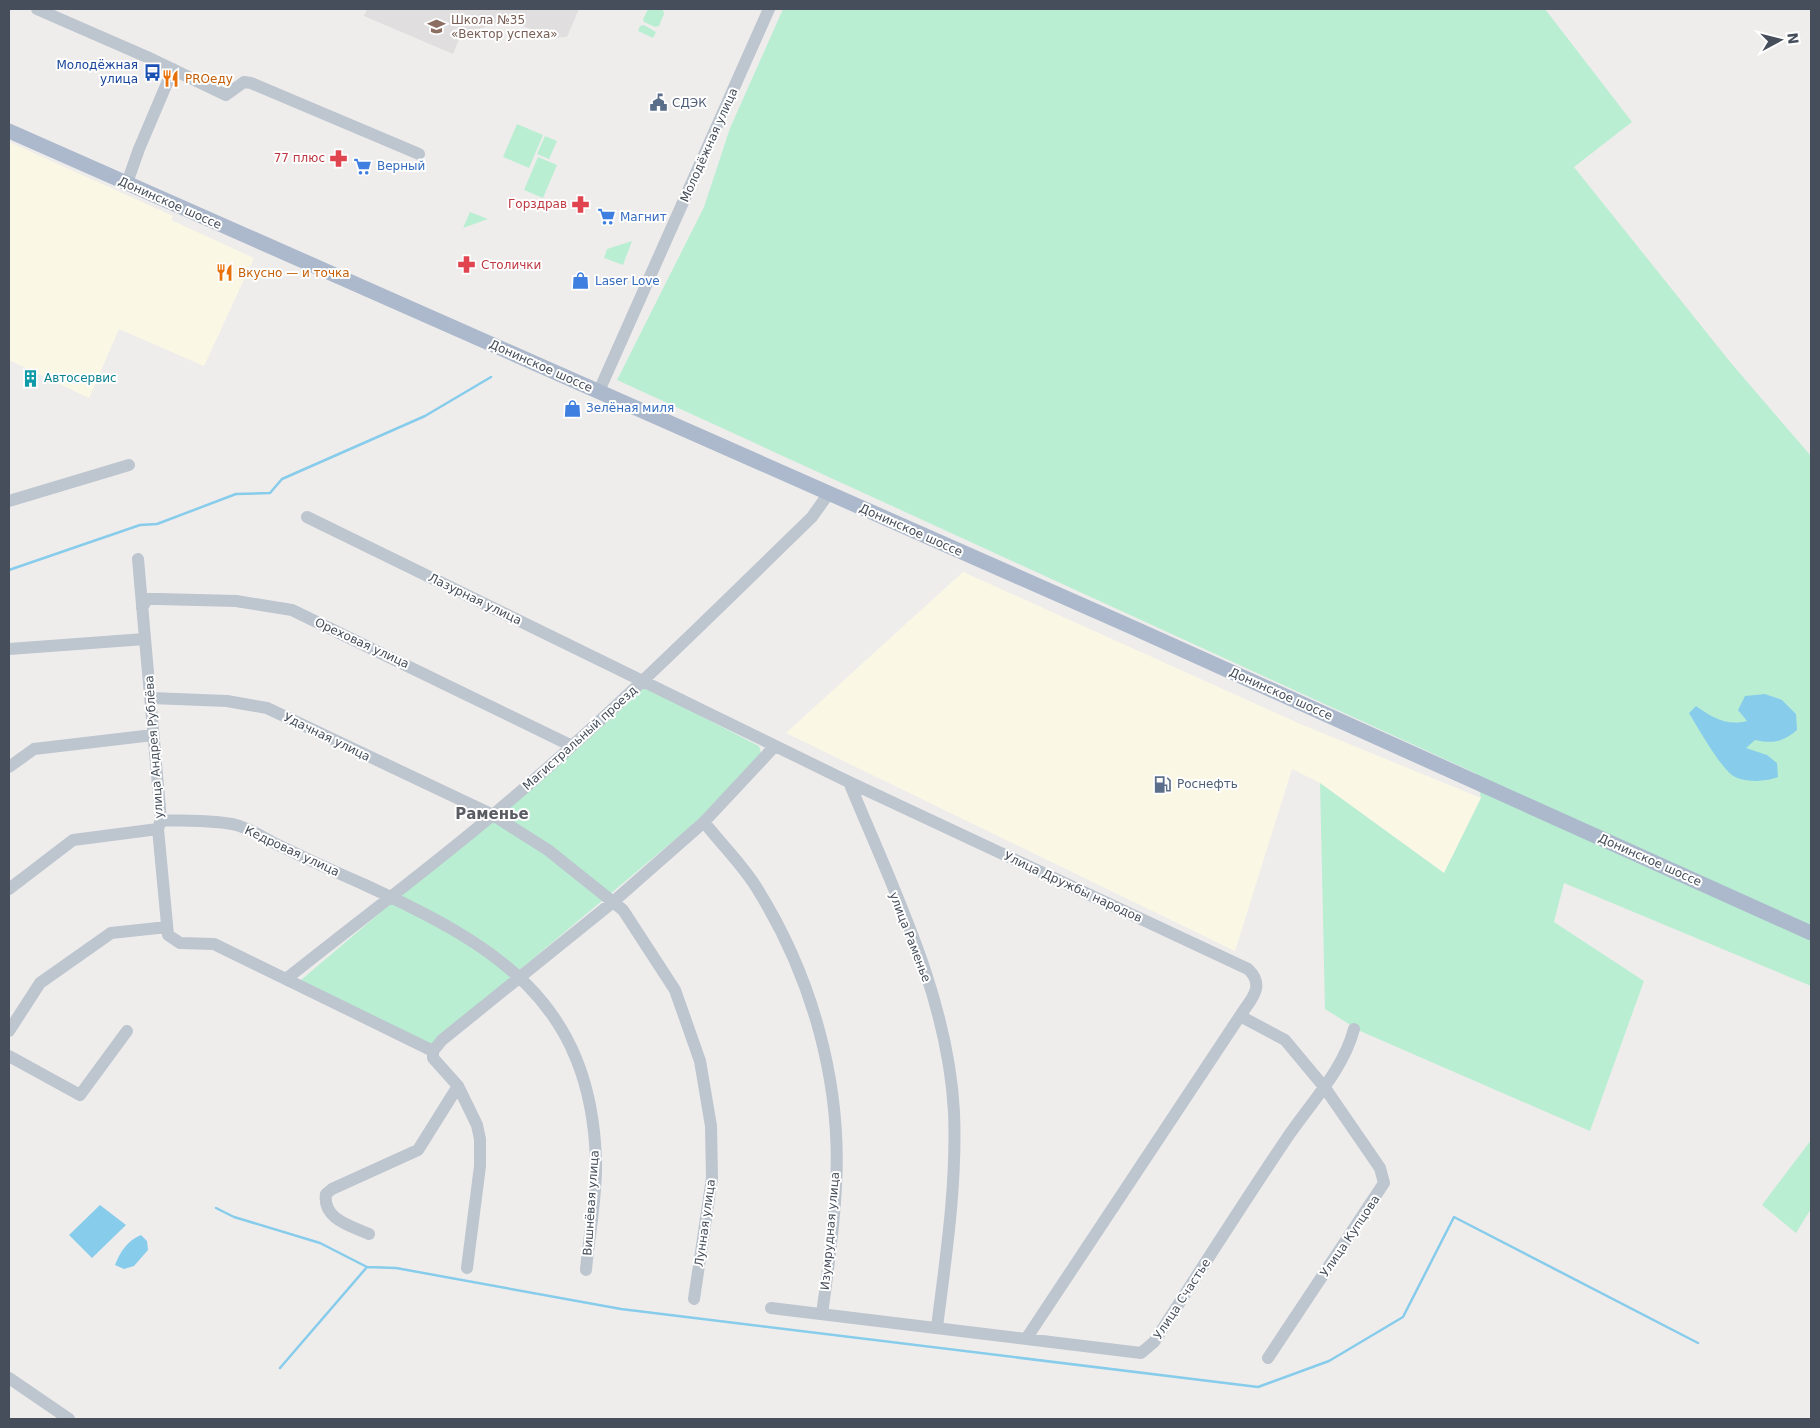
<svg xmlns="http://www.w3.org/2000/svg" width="1820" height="1428" viewBox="0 0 1820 1428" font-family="'DejaVu Sans',sans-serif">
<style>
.commercial{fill:#fbf7e5}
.education{fill:#e0dede}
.green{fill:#baeed3}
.water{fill:#87cceb}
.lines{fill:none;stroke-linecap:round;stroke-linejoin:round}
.stream{stroke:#87cceb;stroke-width:2.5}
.minor{stroke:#bdc5cf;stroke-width:12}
.major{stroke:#acb9cc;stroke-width:15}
.labels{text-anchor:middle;stroke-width:4;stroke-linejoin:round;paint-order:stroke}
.education-label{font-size:12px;fill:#785e54;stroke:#fff;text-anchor:start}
.transit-label{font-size:12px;fill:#164399;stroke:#fff;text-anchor:end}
.food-label{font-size:12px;fill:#c56008;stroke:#fff;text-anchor:start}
.service-label{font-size:12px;fill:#4e5e75;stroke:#fff;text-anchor:start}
.street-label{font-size:12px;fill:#454e5a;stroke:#fff}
.health-label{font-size:12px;fill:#be3a42;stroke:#fff;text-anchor:end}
.shop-label{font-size:12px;fill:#366cbe;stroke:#fff;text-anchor:start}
.culture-label{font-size:12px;fill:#0d838f;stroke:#fff;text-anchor:start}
.quarter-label{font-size:15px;font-weight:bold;fill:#595c62;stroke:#fff}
</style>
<rect width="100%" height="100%" fill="#efedec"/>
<path class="commercial" d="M9 142 173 216 171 220 254 258 204 366 119 329 89 398 9 360Z
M963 572 1305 726 1481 798 1444 873 1320 783 1292 769 1235 951 786 733Z"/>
<path class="education" d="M367 9H579L567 37 551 38 509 20 461 34 453 54 364 16Z"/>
<path class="green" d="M648 9 663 10 664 14 659 26 655 27 644 22 643 19Z
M783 9H1545L1632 122 1574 167 1731 363 1811 456V986L1564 883 1554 922 1644 981 1590 1131 1360 1031 1325 1009 1320 783 1444 873 1481 798 1475 773 617 380 704 207 730 128Z
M644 25 656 32 653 38 638 31 640 26Z
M517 124 543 135 529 168 503 157Z
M545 136 557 141 549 159 537 154Z
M538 157 557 165 543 198 524 190Z
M470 212 488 219 463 228Z
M632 241 623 265 604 258 607 249Z
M645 687 759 746 762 755 703 816 428 1047 301 980Z
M1811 1140V1209L1796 1233 1762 1205Z"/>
<path class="water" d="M1765 694 1782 700 1796 714 1797 730C1783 742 1773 744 1755 740L1746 748 1767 755 1777 763 1778 777C1766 782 1743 783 1732 775 1719 765 1698 728 1689 713L1696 706C1713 718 1726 726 1747 721L1738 710 1745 696Z
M100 1205 126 1225 92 1258 69 1235Z
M141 1235 147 1241 148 1250 134 1266 124 1269 115 1265C120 1252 128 1240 141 1235Z"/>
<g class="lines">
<path class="stream" d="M9 570 140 525 157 524 236 494 270 493 282 479 425 416 491 377
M216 1208 234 1217 320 1243 367 1267
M280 1368 367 1267 396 1268 621 1309 1258 1387 1329 1361 1403 1317 1454 1217 1698 1343"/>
<path class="minor" d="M37 9 147 57 226 95 244 82 251 83 419 154
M127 183 139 149 173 69
M599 391 769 9
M9 501 129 465
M307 517 849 782C892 887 948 996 954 1112 957 1184 946 1256 937 1327
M138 559 161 820 158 829 168 935 180 943 214 944 433 1051
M142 608 147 599H158L236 601 292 610 572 746
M9 649 145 639
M151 698 227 701 267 708 493 815 548 850 623 910 675 990 700 1061 711 1126 712 1178 694 1299
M9 767 34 749 153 735
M849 782 1248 969C1266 986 1251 999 1240 1016L1285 1040 1325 1088 1380 1168 1384 1183 1268 1358
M161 820C181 821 219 820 236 825 249 828 262 837 274 843 303 857 333 871 363 884 495 945 591 1000 596 1161 597 1196 589 1235 586 1270
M704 822C721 844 744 866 758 890 812 977 842 1083 836 1186 834 1229 828 1271 822 1314
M9 889 73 840 158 829
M286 979C355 924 426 871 494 814 605 721 708 618 812 517L829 493
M9 1031 40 983 111 933 167 927
M433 1051 442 1040 613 902 704 822 774 747
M433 1051V1058L458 1086 477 1125 480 1139V1166L467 1268
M9 1056 80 1095 127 1031
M369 1234C351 1226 322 1219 326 1194L332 1189 418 1150 458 1086
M771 1308 1141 1353 1154 1342C1199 1273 1243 1203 1289 1135 1313 1100 1343 1070 1354 1029
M1026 1339 1240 1016
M9 1378 69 1419"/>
<path class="major" d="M9 131 1134 628 1811 933"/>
</g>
<defs>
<symbol id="school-bare" viewBox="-9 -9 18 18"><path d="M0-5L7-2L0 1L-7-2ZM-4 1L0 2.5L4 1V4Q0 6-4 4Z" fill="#8d6e63" stroke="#fff" stroke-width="2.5" paint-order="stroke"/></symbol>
<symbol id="bus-bare" viewBox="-9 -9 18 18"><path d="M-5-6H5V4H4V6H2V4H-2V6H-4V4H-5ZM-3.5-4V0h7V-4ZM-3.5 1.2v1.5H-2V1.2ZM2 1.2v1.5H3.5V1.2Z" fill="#1a4fb4" stroke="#fff" stroke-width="2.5" paint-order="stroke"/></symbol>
<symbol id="restaurant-bare" viewBox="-9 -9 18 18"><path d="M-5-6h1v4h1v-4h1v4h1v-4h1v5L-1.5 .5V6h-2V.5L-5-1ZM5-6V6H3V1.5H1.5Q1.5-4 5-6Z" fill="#e8710a" stroke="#fff" stroke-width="2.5" paint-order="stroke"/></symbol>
<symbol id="civic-bare" viewBox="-9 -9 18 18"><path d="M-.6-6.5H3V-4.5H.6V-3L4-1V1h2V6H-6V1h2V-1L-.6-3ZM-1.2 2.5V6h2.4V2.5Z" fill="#5c6f8a" stroke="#fff" stroke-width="2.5" paint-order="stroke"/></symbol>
<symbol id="pharmacy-bare" viewBox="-9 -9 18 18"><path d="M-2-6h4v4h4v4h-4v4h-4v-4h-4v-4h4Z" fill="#e0444e" stroke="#fff" stroke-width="2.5" paint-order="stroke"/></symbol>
<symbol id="supermarket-bare" viewBox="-9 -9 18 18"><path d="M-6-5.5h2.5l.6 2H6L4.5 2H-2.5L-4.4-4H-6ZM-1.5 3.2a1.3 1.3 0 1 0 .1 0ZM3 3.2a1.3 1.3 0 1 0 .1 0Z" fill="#3f7fe0" stroke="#fff" stroke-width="2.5" paint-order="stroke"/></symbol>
<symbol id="shop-bare" viewBox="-9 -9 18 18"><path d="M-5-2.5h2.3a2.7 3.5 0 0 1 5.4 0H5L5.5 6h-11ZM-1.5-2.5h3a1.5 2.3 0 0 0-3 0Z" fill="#3f7fe0" stroke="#fff" stroke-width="2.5" paint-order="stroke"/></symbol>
<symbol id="building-bare" viewBox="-9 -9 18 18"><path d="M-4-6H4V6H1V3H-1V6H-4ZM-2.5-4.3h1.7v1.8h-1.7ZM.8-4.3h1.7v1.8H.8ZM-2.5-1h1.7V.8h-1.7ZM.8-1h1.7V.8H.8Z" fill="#0f9aa8" stroke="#fff" stroke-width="2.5" paint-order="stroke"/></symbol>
<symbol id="fuel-bare" viewBox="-9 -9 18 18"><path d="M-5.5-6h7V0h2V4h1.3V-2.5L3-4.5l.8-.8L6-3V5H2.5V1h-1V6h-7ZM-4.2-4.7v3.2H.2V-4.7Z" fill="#5c6f8a" stroke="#fff" stroke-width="2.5" paint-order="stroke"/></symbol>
</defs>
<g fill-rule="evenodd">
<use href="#school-bare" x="424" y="14" width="25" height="25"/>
<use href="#bus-bare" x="140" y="60" width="25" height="25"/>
<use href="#restaurant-bare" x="158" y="66" width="25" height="25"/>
<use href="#civic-bare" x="646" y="90" width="25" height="25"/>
<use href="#pharmacy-bare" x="326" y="146" width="25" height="25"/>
<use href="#supermarket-bare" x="350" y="154" width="25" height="25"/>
<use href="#pharmacy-bare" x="568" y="192" width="25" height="25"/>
<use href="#supermarket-bare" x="594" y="204" width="25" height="25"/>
<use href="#pharmacy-bare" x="454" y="252" width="25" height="25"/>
<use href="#restaurant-bare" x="212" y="260" width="25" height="25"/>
<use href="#shop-bare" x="568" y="268" width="25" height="25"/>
<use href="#building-bare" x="18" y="366" width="25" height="25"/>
<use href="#shop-bare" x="560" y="396" width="25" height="25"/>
<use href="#fuel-bare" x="1150" y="772" width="25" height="25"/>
</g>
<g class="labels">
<g class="education-label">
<text x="451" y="24">Школа №35<tspan x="451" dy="14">«Вектор успеха»</tspan></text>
</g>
<g class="transit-label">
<text x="138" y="69">Молодёжная<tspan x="138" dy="14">улица</tspan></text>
</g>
<g class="food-label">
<text x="185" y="83">PROеду</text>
<text x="238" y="277">Вкусно — и точка</text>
</g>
<g class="service-label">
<text x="672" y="107">СДЭК</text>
<text x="1177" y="788">Роснефть</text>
</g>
<g class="street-label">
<text transform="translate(709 145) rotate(-66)" y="4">Молодёжная улица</text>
<text transform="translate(170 203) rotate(24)" y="4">Донинское шоссе</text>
<text transform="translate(541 366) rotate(24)" y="4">Донинское шоссе</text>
<text transform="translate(911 530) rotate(24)" y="4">Донинское шоссе</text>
<text transform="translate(475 599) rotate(26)" y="4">Лазурная улица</text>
<text transform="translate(362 643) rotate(25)" y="4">Ореховая улица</text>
<text transform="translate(1281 694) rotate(24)" y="4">Донинское шоссе</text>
<text transform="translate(327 737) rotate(26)" y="4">Удачная улица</text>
<text transform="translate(580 738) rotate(-42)" y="4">Магистральный проезд</text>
<text transform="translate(154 747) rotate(-94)" y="4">улица Андрея Рублёва</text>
<text transform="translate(292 851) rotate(25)" y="4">Кедровая улица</text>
<text transform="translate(1650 860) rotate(24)" y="4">Донинское шоссе</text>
<text transform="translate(1073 887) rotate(25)" y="4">Улица Дружбы народов</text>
<text transform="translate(910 937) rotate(69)" y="4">улица Раменье</text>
<text transform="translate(591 1203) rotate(-86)" y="4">Вишнёвая улица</text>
<text transform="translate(705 1223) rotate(-82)" y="4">Лунная улица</text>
<text transform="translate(830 1231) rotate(-85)" y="4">Изумрудная улица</text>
<text transform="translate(1350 1236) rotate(-56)" y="4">Улица Купцова</text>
<text transform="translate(1182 1299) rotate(-57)" y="4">Улица Счастье</text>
</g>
<g class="health-label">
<text x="325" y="162">77 плюс</text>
<text x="567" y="208">Горздрав</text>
<text x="481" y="269" text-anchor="start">Столички</text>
</g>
<g class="shop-label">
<text x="377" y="170">Верный</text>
<text x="620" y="221">Магнит</text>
<text x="595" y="285">Laser Love</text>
<text x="586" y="412">Зелёная миля</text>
</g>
<g class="culture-label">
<text x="44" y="382">Автосервис</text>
</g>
<g class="quarter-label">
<text x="492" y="819">Раменье</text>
</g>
</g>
<rect width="1820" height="1428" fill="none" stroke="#454e5a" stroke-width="20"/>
<g transform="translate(1780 40) rotate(83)" stroke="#ffffff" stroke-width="4" paint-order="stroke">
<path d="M0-4L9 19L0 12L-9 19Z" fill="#454e5a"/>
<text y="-8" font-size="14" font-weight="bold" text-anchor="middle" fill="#454e5a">N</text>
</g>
</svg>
